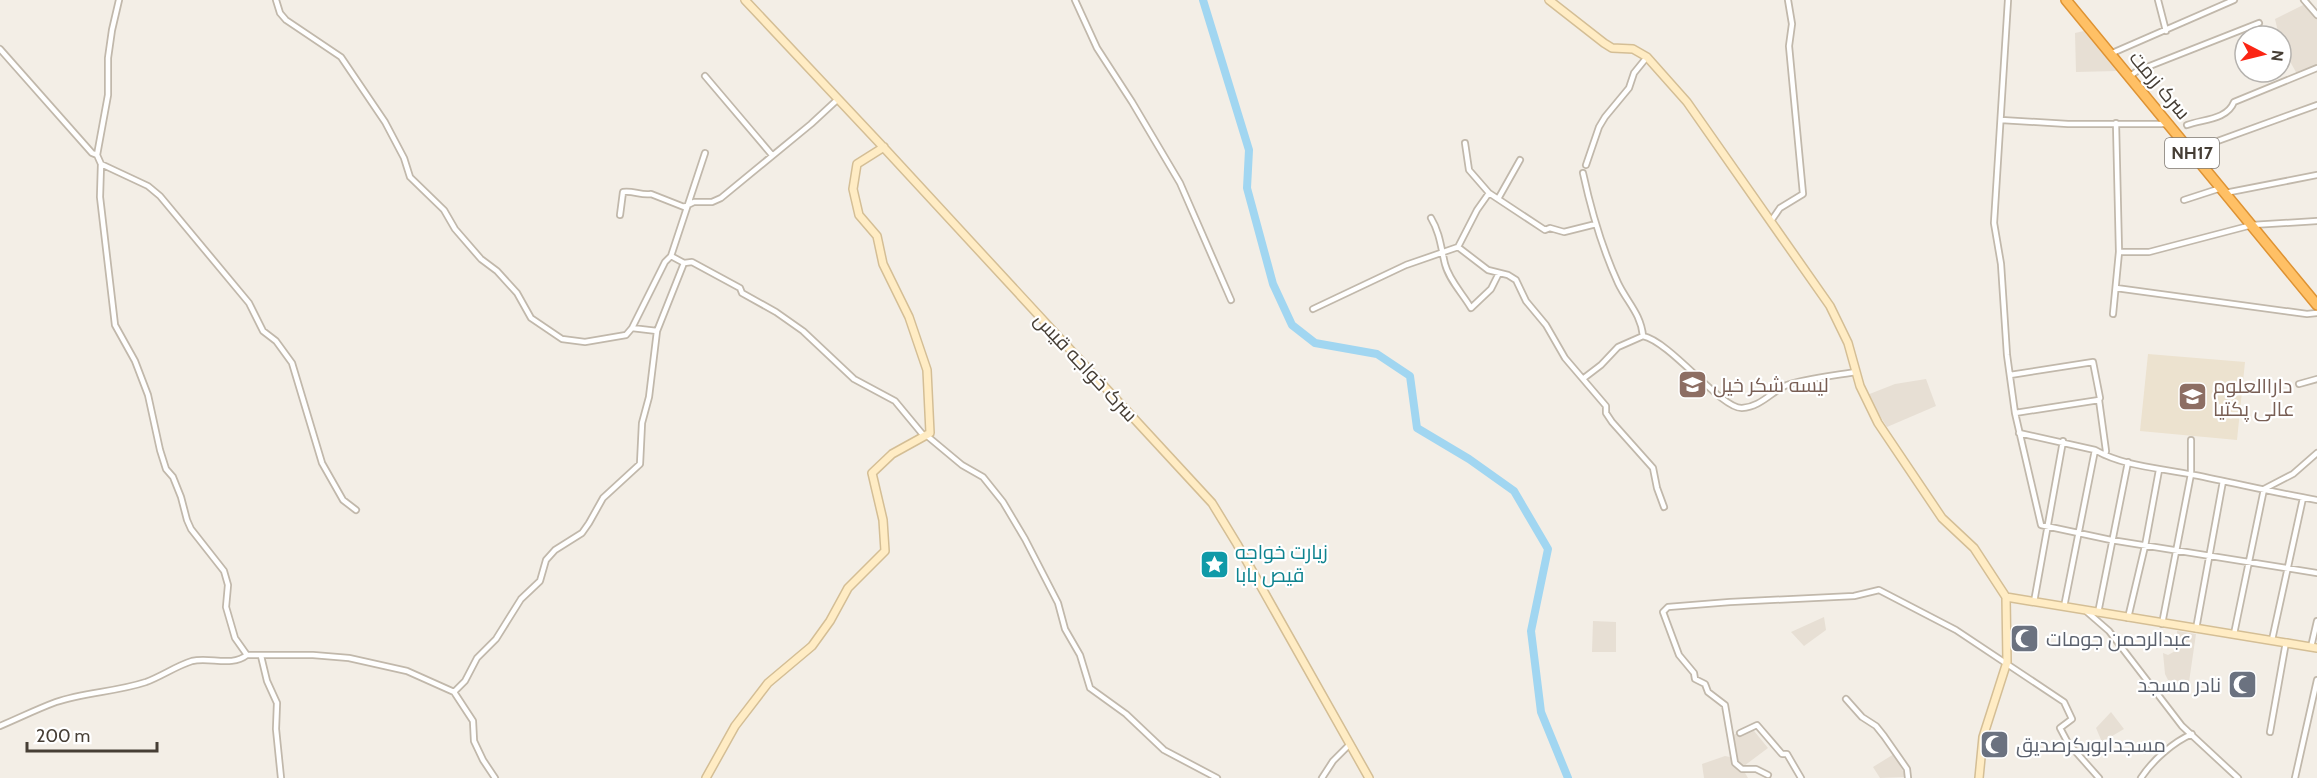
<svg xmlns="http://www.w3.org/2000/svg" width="2317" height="778" viewBox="0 0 2317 778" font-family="Cabin,Cairo,sans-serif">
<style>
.residential{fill:#e7dfd4}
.education{fill:#ece2cf}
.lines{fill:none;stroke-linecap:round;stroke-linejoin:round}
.river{stroke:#a1d6f1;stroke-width:8}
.street-casing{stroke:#c1b8ab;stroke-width:8}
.secondary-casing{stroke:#d4be95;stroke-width:10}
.highway-casing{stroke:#de9334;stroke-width:12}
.street{stroke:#fff;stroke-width:4.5}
.secondary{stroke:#ffecc4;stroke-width:7}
.highway{stroke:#ffc065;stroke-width:9}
.labels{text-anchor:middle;stroke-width:4.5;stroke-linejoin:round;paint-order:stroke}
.shield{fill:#fff;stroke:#7e7872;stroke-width:1.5}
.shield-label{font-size:18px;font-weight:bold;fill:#463e35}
.street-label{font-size:20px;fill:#463e35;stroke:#fff}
.education-label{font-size:20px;fill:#785e54;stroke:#fff;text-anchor:start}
.culture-label{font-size:20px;fill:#0d838f;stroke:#fff;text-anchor:start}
.worship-label{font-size:20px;fill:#5b616d;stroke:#fff;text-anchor:start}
</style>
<rect width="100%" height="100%" fill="#f3eee6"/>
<path class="residential" d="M2305 4 2317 16V68L2297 74 2283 49 2281 36H2279L2275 19Z
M2084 31 2117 71 2076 72 2075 33Z
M1926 379 1936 406 1887 427 1867 395 1895 384Z
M1824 617 1826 630 1804 646 1791 632Z
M1593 621 1616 622V652H1592Z
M2177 631 2196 634 2189 682 2168 680 2165 674 2163 653 2168 655 2177 650Z
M2111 712 2124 729 2102 742 2096 728Z
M1750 726 1768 748 1744 766 1738 761 1748 778H1704L1702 764 1725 756 1735 758 1730 752 1728 738Z
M1894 754 1906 777 1880 778 1873 767Z"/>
<path class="education" d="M2148 354 2245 362 2237 440 2140 431Z"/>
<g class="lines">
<path class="river" d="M1203 0 1249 150 1247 188 1273 284 1292 325 1315 343 1377 354 1410 376 1417 428 1469 459 1514 491 1548 549 1531 631 1541 712 1568 778"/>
<defs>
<path id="street" d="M119 0 112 30 108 58V95L97 155 101 164 100 197 115 325 135 361 148 395 160 450 166 469 173 477 181 497 187 520 191 529 224 571 228 585 226 607 235 638 247 655
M276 0 280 13 286 20 341 57 385 122 404 158 410 177 444 210 455 229 481 259 497 271 517 293 531 318 562 339 585 342 626 335 632 328 657 331
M1075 0 1097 48 1132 102 1180 183 1231 300
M2008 0 1994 223 2001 264 2007 355 2015 413 2041 525 2111 540 2317 573
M2158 0 2166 31
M2304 0 2317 15
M0 49 92 153 97 155
M2110 54 2234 0
M705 76 772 155
M2129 77 2137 71 2259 23
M2001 120 2068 124H2166
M2187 125C2203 119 2227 120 2234 102L2317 68
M1465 143 1469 170 1489 193 1545 230 1550 228 1564 232 1596 224
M2190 151 2317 105
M101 164 148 186 160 196 249 303 263 331 276 341 292 363 322 463 343 500 356 510
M1586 165 1599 127 1605 117 1629 88 1634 73 1647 57
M1583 173C1591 210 1602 248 1618 283 1627 302 1641 314 1643 336 1671 342 1721 409 1742 408 1761 407 1772 391 1787 385 1808 378 1833 376 1855 372
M2225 193 2317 175
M1498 199 1520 160
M2184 200 2221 188
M620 215 623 192C632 190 642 196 651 194L684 207 694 202H712L721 198 811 124 838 99
M1431 218C1440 233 1441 248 1445 264 1449 280 1463 294 1471 308L1491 289 1499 273
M1771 221 1780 208 1803 194 1789 46 1792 24 1788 0
M1458 247 1477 210 1489 193
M2119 252H2149L2252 225 2317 221
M671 256 684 263 692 262 740 288 742 293 776 312 803 331 854 379 895 401 924 436
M2116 288 2307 314 2317 313
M1313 309 1406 265 1458 247 1488 270 1508 275 1516 280 1526 301 1546 325 1565 358 1606 406V413L1612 422 1653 468 1657 488 1664 507
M2113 314 2119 252 2116 123
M632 328 665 262 671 256 705 153
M2010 375 2093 362 2100 398 2099 400 2015 413
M1584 378 1601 365 1618 347 1643 336
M2299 384 2317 379
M2099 400 2106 451 2105 455
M2019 433 2095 450C2125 467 2161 468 2194 475 2235 483 2276 493 2317 500
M926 435 962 465 983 477 1003 502 1025 539 1058 603 1065 629 1080 655 1090 688 1126 714 1164 750 1217 778
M2034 602 2063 441
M2064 607 2095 450
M2086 611 2109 631 2182 726 2238 778
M2098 613 2128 462
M2128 618 2145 546 2159 470
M2162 624 2191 474V440
M2196 629 2223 481
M2234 634 2264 489 2293 474 2317 453
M2272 640 2303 498
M2311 647 2317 621
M261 656 267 681 277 703 276 729 281 778
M454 692 465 681 477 658 496 639 521 599 540 581 546 560 555 550 582 533 589 523 603 498 640 464 642 423 649 397 657 331 684 263
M1846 699 1862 717 1876 726 1884 736 1907 769 1908 778
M0 726C19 718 37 709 56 702 85 692 116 692 146 682 162 676 176 666 192 661 210 657 232 667 247 655H313L349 658 407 671 454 692 473 721 474 741 483 760 495 778
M2270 732 2286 642
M1740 733 1757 725 1782 754H1787L1801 778
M1768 775 1756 769H1742L1735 763 1725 705 1708 692 1705 684 1695 679 1694 673 1679 655 1663 612 1668 607 1730 602 1854 596 1879 590 1956 630 2064 702 2072 719 2060 728 2068 743 2099 778
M1322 778 1333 761 1350 744
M2141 778C2152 761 2173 742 2192 734
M2295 778 2317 680"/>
<path id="secondary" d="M745 0 886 150 1212 503 1237 544 1369 778
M1549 0 1604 43 1612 48 1633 49 1647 57 1687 102 1830 306 1848 343 1860 386 1878 423 1942 518 1974 548 2006 597 2317 648
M706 778 735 726 768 683 812 646 830 621 848 588 885 551 883 520 872 473 892 454 930 433 927 370 909 317 883 264 877 236 859 215 853 189 857 164 884 147
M1979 778 1983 737 2007 662 2006 597"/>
<path id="highway" d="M2066 0 2317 305"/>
</defs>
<use href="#street" class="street-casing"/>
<use href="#secondary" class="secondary-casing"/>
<use href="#highway" class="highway-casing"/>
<use href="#street" class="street"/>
<use href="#secondary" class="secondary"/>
<use href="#highway" class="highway"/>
</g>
<defs>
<symbol id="school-square" viewBox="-11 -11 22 22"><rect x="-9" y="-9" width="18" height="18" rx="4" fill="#8d6e63" stroke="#fff"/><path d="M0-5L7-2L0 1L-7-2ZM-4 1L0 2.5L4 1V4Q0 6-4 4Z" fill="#fff"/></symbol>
<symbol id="sight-square" viewBox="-11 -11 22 22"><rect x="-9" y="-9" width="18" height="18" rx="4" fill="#0f9aa8" stroke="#fff"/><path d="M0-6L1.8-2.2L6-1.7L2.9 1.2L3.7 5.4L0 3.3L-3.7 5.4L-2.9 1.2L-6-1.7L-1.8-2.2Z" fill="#fff"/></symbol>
<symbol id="mosque-square" viewBox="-11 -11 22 22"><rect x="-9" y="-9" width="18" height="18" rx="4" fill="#6b7280" stroke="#fff"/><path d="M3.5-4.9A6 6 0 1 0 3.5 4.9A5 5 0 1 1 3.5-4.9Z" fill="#fff"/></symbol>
</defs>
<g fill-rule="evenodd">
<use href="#school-square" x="1676" y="368" width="33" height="33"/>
<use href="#school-square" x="2176" y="380" width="33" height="33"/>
<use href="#sight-square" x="1198" y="548" width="33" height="33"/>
<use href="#mosque-square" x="2008" y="622" width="33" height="33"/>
<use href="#mosque-square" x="2226" y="668" width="33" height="33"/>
<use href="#mosque-square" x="1978" y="728" width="33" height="33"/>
</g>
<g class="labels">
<rect class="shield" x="2165" y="138" width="54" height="30" rx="4.5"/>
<g class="shield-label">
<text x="2192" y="159">NH17</text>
</g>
<g class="street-label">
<text transform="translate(2160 85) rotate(50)" y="7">سرک زرمت</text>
<text transform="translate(1086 367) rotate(47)" y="7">سرک خواجه قیس</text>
</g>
<g class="education-label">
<text x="1713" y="392">لیسه شکر خیل</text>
<text x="2213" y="393">داراالعلوم<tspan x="2213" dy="23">عالی پکتیا</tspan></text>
</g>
<g class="culture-label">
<text x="1235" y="559">زیارت خواجه<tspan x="1235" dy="23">قیص بابا</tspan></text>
</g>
<g class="worship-label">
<text x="2046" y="646">عبدالرحمن جومات</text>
<text x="2221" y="692" text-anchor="end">نادر مسجد</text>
<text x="2016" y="752">مسجدابوبکرصدیق</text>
</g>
</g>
<g transform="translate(2263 54) rotate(97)"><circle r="28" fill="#ffffff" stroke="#b5b2ae" stroke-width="1.5"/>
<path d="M0-4.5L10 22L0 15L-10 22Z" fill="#fb2514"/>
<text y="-9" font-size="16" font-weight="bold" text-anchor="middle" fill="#463e35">N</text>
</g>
<path d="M27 742v9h130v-9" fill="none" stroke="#463e35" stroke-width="3"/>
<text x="36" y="742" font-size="18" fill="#463e35" stroke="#ffffff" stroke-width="4.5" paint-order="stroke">200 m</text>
</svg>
